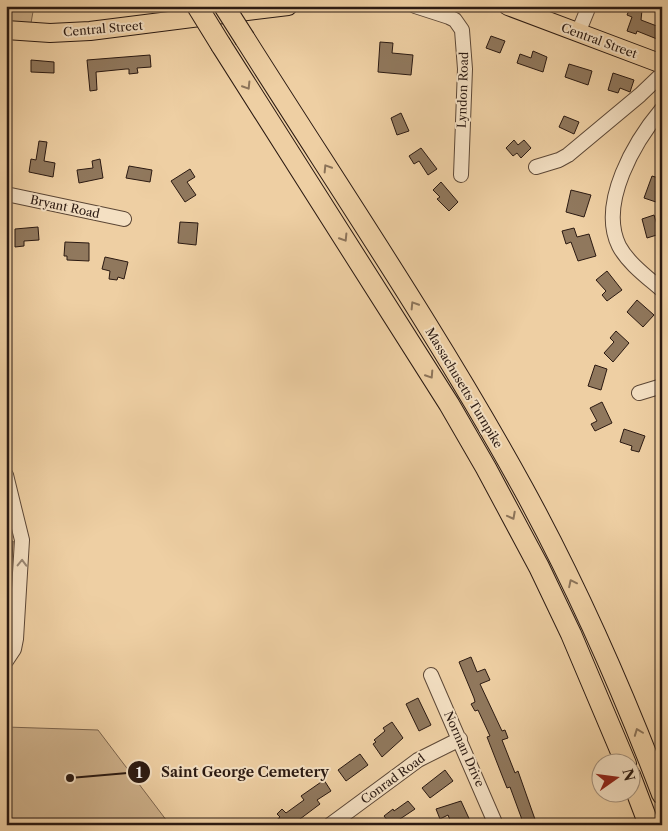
<svg xmlns="http://www.w3.org/2000/svg" width="668" height="831" viewBox="0 0 668 831" font-family="'Libre Caslon Text',serif">
<style>
.green{fill:#cdb08a;stroke:#7c654e}
.building{fill:#90785d;stroke:#2b1a12}
.lines{fill:none;stroke-linecap:round;stroke-linejoin:round}
.minor-casing{stroke:#5c4736;stroke-width:16}
.major-casing{stroke:#2b1a12;stroke-width:20}
.highway-casing{stroke:#2b1a12;stroke-width:22}
.minor{stroke:#f4e0c3;stroke-width:14}
.major{stroke:#eecfa3;stroke-width:18}
.highway{stroke:#eecfa3;stroke-width:20}
.highway-bridge-casing{stroke:#2b1a12;stroke-width:22;stroke-linecap:butt}
.highway-bridge{stroke:#eecfa3;stroke-width:20}
.oneway{stroke:#8c745a}
.oneway2{stroke:#9a8773}
.labels{text-anchor:middle;stroke-width:4;stroke-linejoin:round;paint-order:stroke}
.street-label{font-size:12px;fill:#2b1a12;stroke:#f4e0c3}
.leader{fill:none;stroke:#2b1a12;stroke-width:2}
.callout-dot{fill:#2b1a12;stroke:#f4e0c3;stroke-width:2}
.mark-label{font-size:15px;text-anchor:middle;font-weight:bold;fill:#fff}
.callout-label{font-size:14px;text-anchor:middle;font-weight:bold;fill:#2b1a12;stroke:#f4e0c3;stroke-width:4;stroke-linejoin:round;paint-order:stroke}
</style>
<rect width="100%" height="100%" fill="#eecfa3"/>
<filter id="stains"><feTurbulence type="fractalNoise" baseFrequency=".004" numOctaves="4"/><feColorMatrix values="0 0 0 0 .2 0 0 0 0 .09 0 0 0 0 .02 0 0 0 .5 -.17"/></filter>
<radialGradient id="worn" r=".72"><stop offset=".6" stop-color="#630" stop-opacity="0"/><stop offset="1" stop-color="#630" stop-opacity=".3"/></radialGradient>
<path class="green" d="M6 6H34L31 23 6 21Z
M6 727 98 730 170 825H6Z"/>
<path class="building" d="M633 7 642 10 641 20 662 28V41L637 31 636 34 627 31 632 17 627 15 630 8Z
M491 36 505 41 500 53 486 48Z
M380 42 393 43 392 53 413 55 411 75 378 72Z
M533 51 547 57 543 72 517 63 520 54 531 58Z
M150 55 151 67 137 68 138 73 129 74V69H126L96 72 97 90 90 91 87 60Z
M31 60 54 62V73L31 72Z
M569 64 592 71 588 85 565 77Z
M613 73 634 80 630 92 620 88 618 93 608 90Z
M401 113 409 131 397 135 391 118Z
M564 116 579 122 574 134 559 127Z
M514 140 518 145 524 140 531 148 521 158 517 153 513 156 506 148Z
M39 141 47 142 44 161 55 163 53 177 29 172 31 159 36 160Z
M421 148 437 169 428 175 419 161 414 164 409 156Z
M100 159 103 178 79 183 77 170 93 168 92 161Z
M129 166 152 170 150 182 126 178Z
M190 169 195 177 187 182 196 195 185 202 171 181Z
M652 176 662 179V204L644 198Z
M441 182 458 202 449 211 437 199 440 197 433 190Z
M571 190 591 195 584 217 566 212Z
M654 215 660 234 647 238 642 219Z
M180 222 198 223 196 245 178 243Z
M38 227 39 240 24 241V246L15 247V229Z
M574 228 577 237 589 234 596 256 578 261 571 242 566 244 562 231Z
M65 242 89 243V261L67 260V256H64Z
M105 257 128 262 124 279 118 277 117 280 109 279 110 271 102 269Z
M607 271 622 290 607 301 602 295 606 291 596 280Z
M637 300 654 315 643 327 627 312Z
M616 331 629 343 613 362 604 353 614 342 610 338Z
M595 365 607 369 601 390 588 386Z
M602 402 612 423 595 431 591 424 597 421 590 408Z
M624 429 645 436 639 452 631 450 632 446 620 442Z
M6 541H13L11 579 6 578Z
M471 657 477 672 485 669 490 680 480 684 502 731 505 730 508 738 502 740 515 773 518 771 537 825H524L510 787 507 788 503 778 487 737 490 736 478 710 475 711 471 704 475 702 474 698 459 662Z
M418 698 431 725 419 731 406 704Z
M392 722 403 738 382 757 373 744 376 742 374 740 385 731 383 728Z
M360 754 368 765 346 781 338 770Z
M445 770 453 781 430 798 422 788Z
M324 780 331 791 317 800 320 804 292 825H271L280 817 277 814 282 809 286 813 304 800 301 796Z
M408 801 415 809 391 825 384 816 393 809 394 811Z
M461 801 472 825H452L448 815 440 819 436 809Z"/>
<g class="lines">
<defs>
<path id="minor" d="M415 6 449 17 455 20 462 30 465 69 461 175
M578 33 589 6
M662 109C635 141 598 203 619 246 628 263 647 277 662 290
M536 167 559 160 568 155 640 95 662 74
M6 194 124 219
M639 393 662 386
M6 475 22 540 16 639 14 649 6 661
M431 675 496 825
M330 825 418 760 460 739"/>
<path id="major" d="M508 6 662 64
M6 30 50 33 90 31 288 6"/>
<path id="highway" d="M245 39C339 188 439 335 524 490 577 587 622 689 662 794
M221 45 449 404 486 468 539 567 571 634 626 764
M630 775 649 825"/>
</defs>
<use href="#minor" class="minor-casing"/>
<use href="#major" class="major-casing"/>
<use href="#highway" class="highway-casing"/>
<use href="#minor" class="minor"/>
<use href="#major" class="major"/>
<use href="#highway" class="highway"/>
<defs>
<path id="highway-bridge" d="M197 6 221 45
M224 6 245 39"/>
</defs>
<use href="#highway-bridge" class="highway-bridge-casing"/>
<use href="#highway-bridge" class="highway-bridge"/>
</g>
<defs><path id="oneway-chevron" d="M-2-3.5L2.5 0L-2 3.5" fill="none" stroke-width="1.6" stroke-linecap="round" stroke-linejoin="round" transform="scale(1.25)"/></defs>
<g class="oneway">
<use href="#oneway-chevron" transform="translate(247 86) rotate(58)"/>
<use href="#oneway-chevron" transform="translate(327 168) rotate(-122)"/>
<use href="#oneway-chevron" transform="translate(344 238) rotate(58)"/>
<use href="#oneway-chevron" transform="translate(414 305) rotate(-122)"/>
<use href="#oneway-chevron" transform="translate(430 375) rotate(57)"/>
<use href="#oneway-chevron" transform="translate(512 516) rotate(62)"/>
<use href="#oneway-chevron" transform="translate(572 583) rotate(-116)"/>
<use href="#oneway-chevron" transform="translate(638 732) rotate(-111)"/>
</g>
<use class="oneway2" href="#oneway-chevron" transform="translate(22 563) rotate(-89)"/>
<g class="labels">
<g class="street-label">
<text transform="translate(103 29) rotate(-5)" y="4">Central Street</text>
<text transform="translate(599 41) rotate(20)" y="4">Central Street</text>
<text transform="translate(463 90) rotate(-88)" y="4">Lyndon Road</text>
<text transform="translate(65 207) rotate(12)" y="4">Bryant Road</text>
<text transform="translate(464 388) rotate(59)" y="4">Massachusetts Turnpike</text>
<text transform="translate(464 749) rotate(66)" y="4">Norman Drive</text>
<text transform="translate(393 779) rotate(-36)" y="4">Conrad Road</text>
</g>
</g>
<path class="leader" d="M70 778L139 772"/>
<g class="callout-dot">
<circle cx="70" cy="778" r="5"/>
<circle cx="139" cy="772" r="12"/>
</g>
<g class="mark-label">
<text x="139" y="778">1</text>
</g>
<g class="callout-label">
<text x="245" y="777">Saint George Cemetery</text>
</g>
<rect width="668" height="831" fill="none" stroke="#eecfa3" stroke-width="25"/>
<rect x="8" y="8" width="653" height="816" fill="none" stroke="#2b1a12" stroke-width="2.5"/>
<rect x="12" y="12" width="643" height="806" fill="none" stroke="#2b1a12"/>
<g transform="translate(616 778) rotate(76)"><circle r="24" fill="#f4e0c3" stroke="#a4917c"/>
<path d="M0-4L9 19L0 12L-9 19Z" fill="#8f2418"/>
<text y="-8" font-size="14" font-weight="bold" text-anchor="middle" fill="#2b1a12">N</text>
</g>
<rect width="100%" height="100%" filter="url(#stains)"/>
<rect width="100%" height="100%" fill="url(#worn)"/>
</svg>
